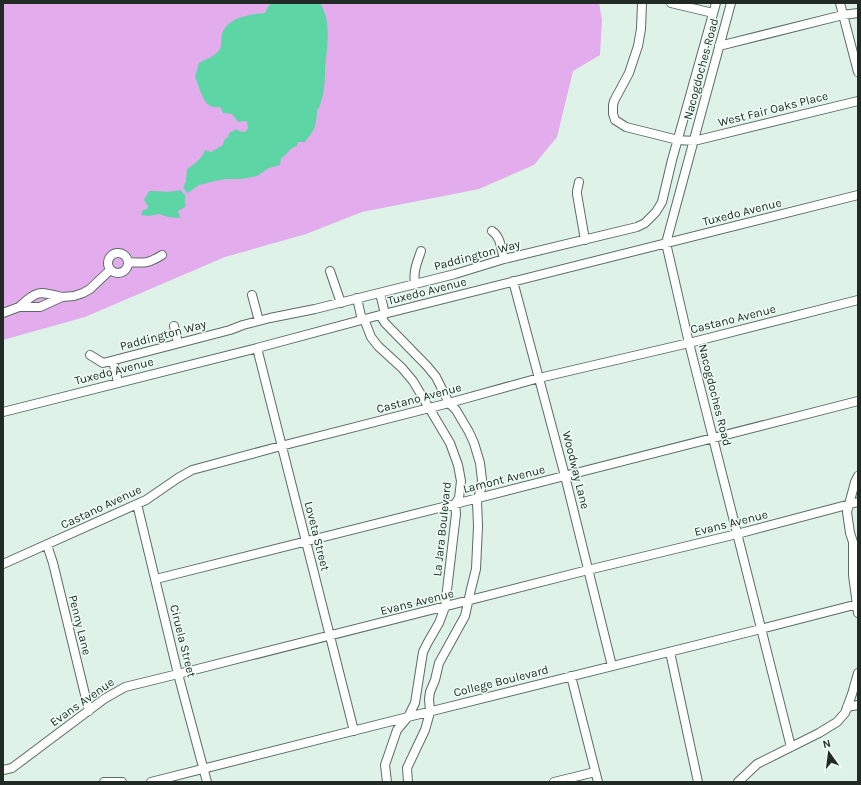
<svg xmlns="http://www.w3.org/2000/svg" width="861" height="785" viewBox="0 0 861 785" font-family="Karla,sans-serif">
<style>
.green{fill:#e3aded}
.water{fill:#5dd5a5}
.lines{fill:none;stroke-linecap:round;stroke-linejoin:round}
.minor-casing{stroke:#5a6c63;stroke-width:10}
.minor{stroke:#fff;stroke-width:8}
.labels{text-anchor:middle;stroke-width:3;stroke-linejoin:round;paint-order:stroke}
.street-label{font-size:12px;fill:#222a26;stroke:#eefef6}
</style>
<rect width="100%" height="100%" fill="#def2e8"/>
<path class="green" d="M3 3H599L602 20 600 55 573 71 557 137 534 165 479 189 362 212 306 234 225 257 85 317 3 340Z"/>
<path class="water" d="M271 3H320C332 22 327 47 325 68 325 74 325 80 324 87 324 94 321 101 319 108L317 109C317 116 316 125 313 131 311 135 307 138 305 142H298L297 146 292 148 284 156 281 158 280 165 269 168 257 176 241 179H226L215 181 199 185 188 193 183 188 186 181 187 169C195 164 202 158 205 150L211 152 223 145 224 140 228 137 230 132 234 131 236 129 239 131 245 132 248 129 247 121 238 122 232 114 223 113 220 107C217 107 212 107 210 106 202 101 199 86 195 77L199 63C206 59 216 56 220 49 222 45 221 38 222 34 227 17 251 14 265 13L268 7Z
M180 190 185 195V207L178 211 180 218 168 217 159 214 148 216 141 215 143 210 147 209 148 206 144 200 149 191C159 191 170 193 180 190Z"/>
<g class="lines">
<defs>
<path id="minor" d="M642 3 641 29 638 46 629 73 614 101 613 105V114L615 120 626 127 678 140 694 141 858 101
M671 3 713 13
M731 3 666 243 689 343 791 747
M840 3 858 72
M719 46 843 15 858 13
M579 182 577 191V194L585 240
M492 231C501 237 501 249 504 259
M108 263a10 10 0 1 1 20 0a10 10 0 1 1-20 0Z
M128 262C144 263 148 264 162 255
M330 271 341 303
M513 281 565 476 612 666
M415 284C413 271 417 263 421 251
M380 293 385 314
M252 295 259 321
M62 297C38 291 38 290 19 307H40L62 297 74 296 83 293 90 289 110 270
M357 298 361 316 364 319 371 337 378 346 402 368 413 381 450 443 458 465 461 481 459 498 455 504 456 514 445 607 439 623 428 642 423 652 415 703 408 717 397 730 385 765 387 782
M3 313 19 307
M380 315 385 323 427 366 436 377 449 403 456 410 469 432 474 443 480 463 482 480 481 489 477 501 478 526 476 569 471 589 465 616 439 663 435 680 430 692 429 699 430 711 429 716 425 730 407 768 408 782
M174 326 178 343
M257 348 354 731
M90 355 103 363 230 330 243 325 270 318 315 309 455 274 504 259 637 227 645 223 656 212 662 202 672 160 716 3
M113 361 118 382
M3 412 257 348 380 315 858 195
M858 476 855 482 847 512 850 533 853 542V575L858 613
M137 504 178 674 207 782
M47 545 53 563 89 711
M3 564 146 500 178 478 192 470 281 446 449 403 539 378 689 343 858 300
M156 579 455 504 858 401
M670 652 698 782
M571 676 598 782
M847 707 858 705
M3 770 12 768 104 699 125 687 178 674 588 570 737 534 858 502
M104 782H122
M151 782 408 717 761 629 858 604
M554 782 595 772
M738 782 757 764 819 733 837 722 845 713 852 694 858 673"/>
</defs>
<use href="#minor" class="minor-casing"/>
<use href="#minor" class="minor"/>
</g>
<g class="labels">
<g class="street-label">
<text transform="translate(701 69) rotate(-75)" y="4">Nacogdoches Road</text>
<text transform="translate(773 109) rotate(-14)" y="4">West Fair Oaks Place</text>
<text transform="translate(742 212) rotate(-14)" y="4">Tuxedo Avenue</text>
<text transform="translate(477 255) rotate(-15)" y="4">Paddington Way</text>
<text transform="translate(427 291) rotate(-14)" y="4">Tuxedo Avenue</text>
<text transform="translate(733 319) rotate(-14)" y="4">Castano Avenue</text>
<text transform="translate(163 335) rotate(-15)" y="4">Paddington Way</text>
<text transform="translate(114 371) rotate(-14)" y="4">Tuxedo Avenue</text>
<text transform="translate(715 395) rotate(76)" y="4">Nacogdoches Road</text>
<text transform="translate(419 398) rotate(-15)" y="4">Castano Avenue</text>
<text transform="translate(576 470) rotate(76)" y="4">Woodway Lane</text>
<text transform="translate(504 479) rotate(-14)" y="4">Lamont Avenue</text>
<text transform="translate(101 507) rotate(-25)" y="4">Castano Avenue</text>
<text transform="translate(731 523) rotate(-14)" y="4">Evans Avenue</text>
<text transform="translate(442 529) rotate(-84)" y="4">La Jara Boulevard</text>
<text transform="translate(317 536) rotate(76)" y="4">Loveta Street</text>
<text transform="translate(417 602) rotate(-14)" y="4">Evans Avenue</text>
<text transform="translate(80 625) rotate(76)" y="4">Penny Lane</text>
<text transform="translate(183 641) rotate(76)" y="4">Ciruela Street</text>
<text transform="translate(501 681) rotate(-14)" y="4">College Boulevard</text>
<text transform="translate(82 702) rotate(-35)" y="4">Evans Avenue</text>
</g>
</g>
<rect width="861" height="785" fill="none" stroke="#222a26" stroke-width="8"/>
<g transform="translate(829 753) rotate(346)" stroke="#eefef6" stroke-width="3" paint-order="stroke">
<path d="M0-3L7 15L0 10L-7 15Z" fill="#222a26"/>
<text y="-6" font-size="11" font-weight="bold" text-anchor="middle" fill="#222a26">N</text>
</g>
</svg>
